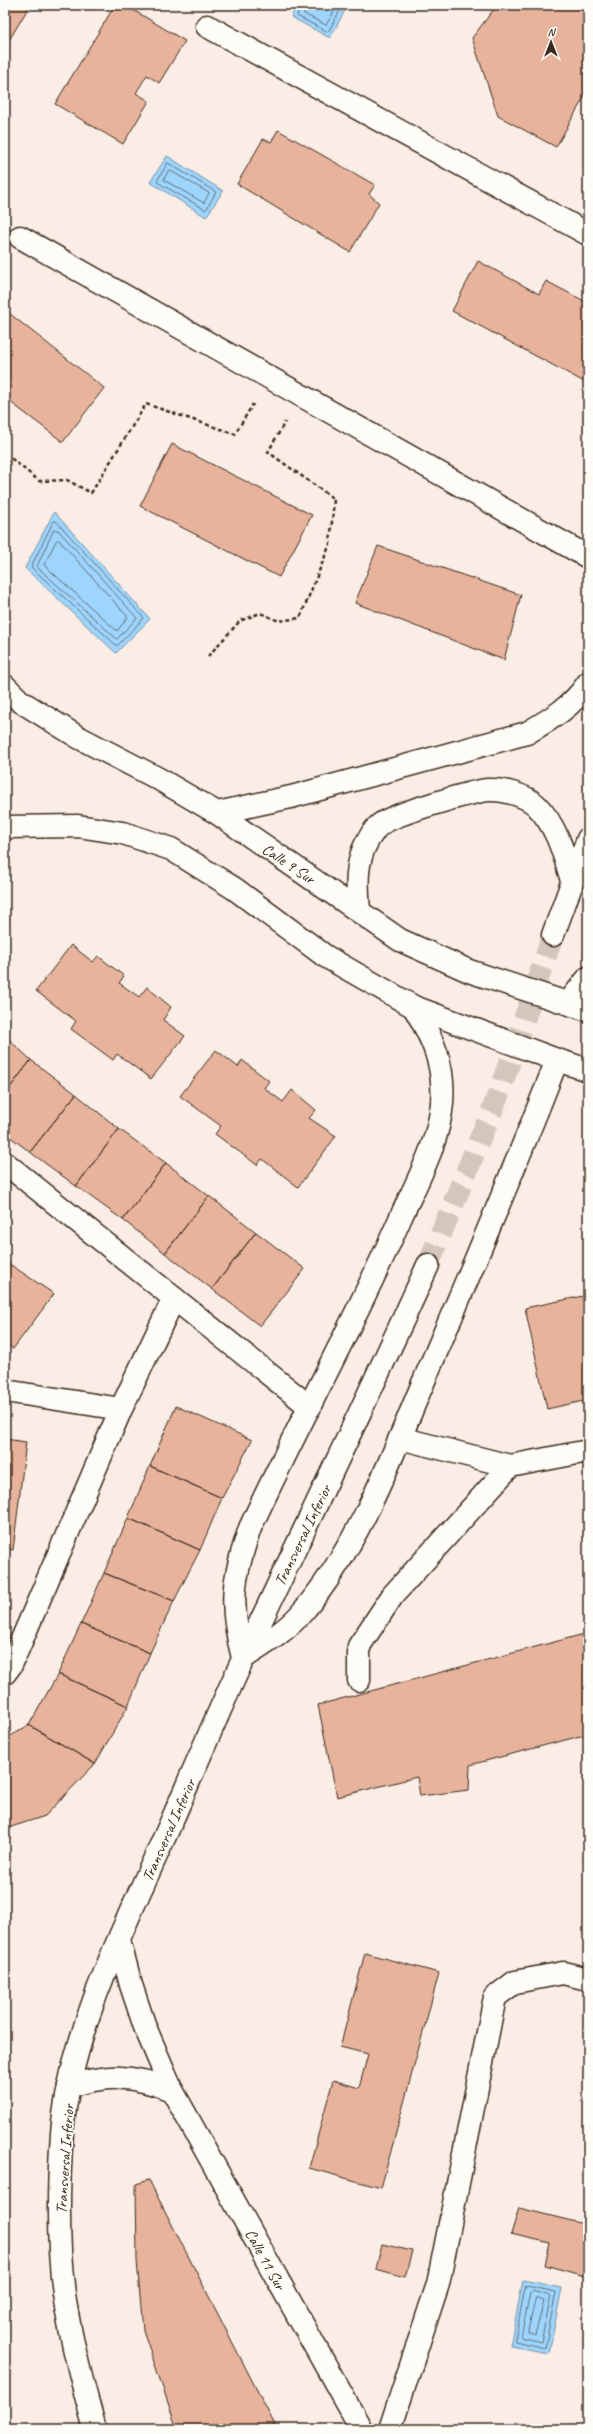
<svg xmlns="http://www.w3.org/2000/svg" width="593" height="2434" viewBox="0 0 593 2434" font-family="Caveat,sans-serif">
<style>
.water{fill:#9ed5fd;stroke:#7691a4}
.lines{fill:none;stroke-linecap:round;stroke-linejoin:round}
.shore{stroke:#636e77;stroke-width:1}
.building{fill:#e8b39c;stroke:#3b2a1e}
.major-tunnel{stroke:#d3c6bd;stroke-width:22;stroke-dasharray:22 11;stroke-linecap:butt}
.minor-casing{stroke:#3b2a1e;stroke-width:25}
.major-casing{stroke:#3b2a1e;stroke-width:25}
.path{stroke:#3b2a1e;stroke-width:2.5;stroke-dasharray:4 3;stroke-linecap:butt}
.minor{stroke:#fdfcf7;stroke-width:22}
.major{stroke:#fdfcf7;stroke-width:22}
.labels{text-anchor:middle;stroke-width:3.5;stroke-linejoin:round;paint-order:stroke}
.street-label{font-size:16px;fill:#3b2a1e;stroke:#fdfcf7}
</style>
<rect width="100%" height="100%" fill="#f9ede5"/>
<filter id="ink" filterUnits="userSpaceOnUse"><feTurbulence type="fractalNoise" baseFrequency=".025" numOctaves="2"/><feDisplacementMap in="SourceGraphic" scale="8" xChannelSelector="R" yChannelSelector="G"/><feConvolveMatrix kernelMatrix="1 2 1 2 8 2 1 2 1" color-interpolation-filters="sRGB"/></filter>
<g filter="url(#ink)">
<path class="water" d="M297 5H348L330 38 291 17Z
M167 156 223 191 206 217 150 182Z
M54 512 150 619 116 653 25 568Z
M523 2280 562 2288 549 2353 510 2346Z"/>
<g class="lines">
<path class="shore" d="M300 5 297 16 328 32 343 5
M305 5 304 14 326 25 338 5
M168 163 216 192 206 210 157 182Z
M169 170 209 193 204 203 164 180Z
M56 521 144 618 117 646 31 567 53 522Z
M54 530H58L137 618 117 639 37 567Z
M59 540 128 617 117 631 44 565 56 541Z
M526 2286 556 2292 545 2348 515 2341Z
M532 2291 551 2296 541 2342 521 2337 530 2293Z
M536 2298 544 2301 535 2335 528 2332Z"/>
</g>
<path class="building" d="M5 5H30L5 47Z
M115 5H125L185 41 159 83 147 75 136 93 149 101 123 144 55 104Z
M497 5H588V90L556 147 498 116 472 38Z
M278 130 375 185 369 194 379 203 350 252 237 184 263 139 271 142Z
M478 261 539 294 546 281 588 303V384L452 311Z
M5 310 104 388 63 442 5 398Z
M172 444 312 515 279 577 140 506Z
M378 546 521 595 504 660 355 603Z
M71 945 93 962 98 956 124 976 119 983 139 997 147 987 171 1007 163 1020 185 1036 151 1079 117 1054 113 1060 71 1029 76 1021 36 991Z
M5 1036 31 1060 5 1094Z
M216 1050 238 1067 242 1060 269 1081 264 1088 283 1102 292 1090 316 1110 309 1118 336 1136 298 1187 262 1159 257 1165 215 1134 221 1126 180 1096Z
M31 1060 76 1094 30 1152 5 1133V1094Z
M76 1094 119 1129 76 1186 30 1152Z
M119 1129 166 1163 123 1220 76 1186Z
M166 1163 209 1196 165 1253 123 1220Z
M209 1196 256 1232 212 1289 165 1253Z
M256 1232 305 1269 260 1326 212 1289Z
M5 1261 54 1294 13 1349 5 1343Z
M588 1295V1400L547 1409 525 1308Z
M176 1406 252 1440 222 1498 150 1466Z
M5 1439 26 1442 13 1550 5 1549Z
M150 1466 222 1498 200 1550 128 1518Z
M128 1518 200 1550 174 1601 104 1573Z
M104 1573 174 1601 150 1653 81 1624Z
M81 1624 150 1653 128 1706 58 1674Z
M588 1633V1734L470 1765 469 1790 420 1796 417 1777 337 1797 318 1705Z
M58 1674 128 1706 95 1764 29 1725Z
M29 1725 95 1764 45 1816 5 1829V1739Z
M365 1953 439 1973 381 2188 309 2168 333 2080 359 2088 368 2054 340 2047Z
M149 2180 277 2429H177L143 2330 137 2261 136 2184Z
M519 2208 588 2225V2277L545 2265 550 2243 511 2234Z
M382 2244 412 2251 405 2277 376 2269Z"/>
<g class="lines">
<path class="major-tunnel" d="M428 1265 499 1093 553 935"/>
<defs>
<path id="minor" d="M207 26 588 234
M20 237 588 557
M5 1163 310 1407
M5 1391 121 1409
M510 1466 588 1451
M5 1673 11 1665 121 1409 174 1298
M359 1680V1646L393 1595 510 1466 400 1438
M119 1940 131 1985 145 2027 172 2090 361 2429
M69 2086C109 2074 133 2075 172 2090
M390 2429 438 2284 495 1997 515 1982 563 1973 588 1979"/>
<path id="major" d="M5 686 20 701 78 737 159 779 217 813 400 940 469 971 588 1010
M217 813 291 797 527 733C551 719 572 707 588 683
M5 827 78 826 123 833 171 849 235 889 325 956 414 1007 557 1060 588 1070
M359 911C357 886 355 862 368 840 371 835 376 827 381 824 394 814 470 792 488 790 503 789 525 795 536 805 557 826 564 854 572 881
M553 935 588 839
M568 1003 588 978
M243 1658C229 1605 232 1580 250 1528 298 1424 354 1324 400 1219 416 1183 439 1143 442 1103 445 1065 433 1039 414 1007
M243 1658C265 1644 288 1630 305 1609 361 1543 395 1448 429 1369 473 1266 517 1164 557 1060
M95 2429C84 2389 73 2349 66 2307 57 2253 58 2187 62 2133 71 2028 127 1922 169 1827 194 1770 218 1712 245 1655 306 1525 369 1396 428 1265"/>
</defs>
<use href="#minor" class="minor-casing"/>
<use href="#major" class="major-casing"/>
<path class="path" d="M5 463 12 459 39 481 67 480 91 493 146 404 235 434 253 404
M208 656 240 621 260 613 279 621 300 618 330 544 334 499 268 452 285 422"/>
<use href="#minor" class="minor"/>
<use href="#major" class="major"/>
</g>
</g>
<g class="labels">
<g class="street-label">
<text transform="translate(289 863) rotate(34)" y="6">Calle 9 Sur</text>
<text transform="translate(302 1535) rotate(-64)" y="6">Transversal Inferior</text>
<text transform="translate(168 1830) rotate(-66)" y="6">Transversal Inferior</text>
<text transform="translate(64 2159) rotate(-86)" y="6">Transversal Inferior</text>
<text transform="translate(266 2259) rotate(61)" y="6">Calle 11 Sur</text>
</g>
</g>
<rect width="593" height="2434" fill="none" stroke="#fdfcf7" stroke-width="20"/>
<rect x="10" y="10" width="573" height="2414" fill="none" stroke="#3b2a1e" stroke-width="1.5" filter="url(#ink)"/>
<g transform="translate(551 42)" stroke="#fdfcf7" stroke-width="3" paint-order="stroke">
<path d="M0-3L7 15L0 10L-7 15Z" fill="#3b2a1e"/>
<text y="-6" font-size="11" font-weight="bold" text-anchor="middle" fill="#3b2a1e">N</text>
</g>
</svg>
